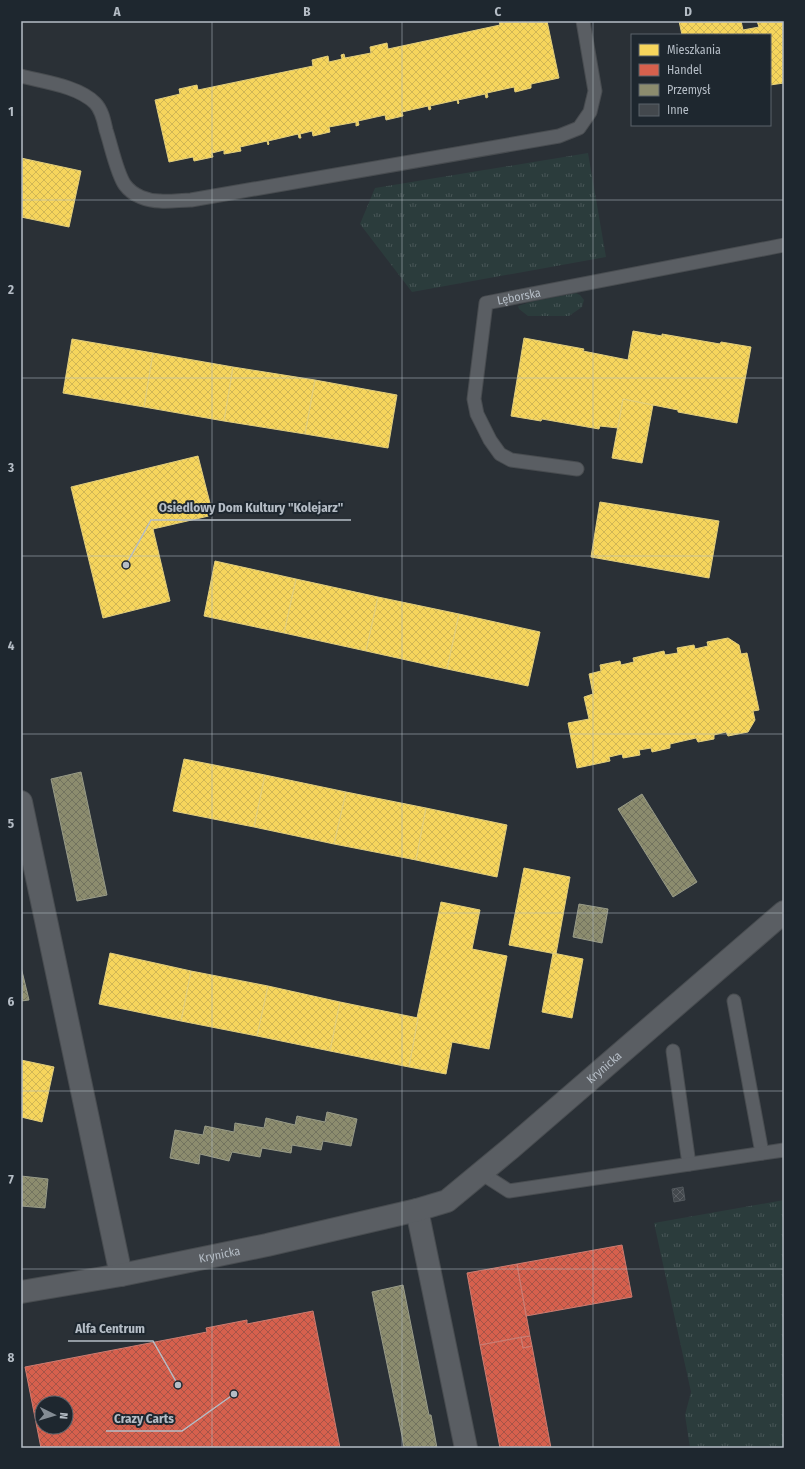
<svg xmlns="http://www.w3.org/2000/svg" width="805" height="1469" viewBox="0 0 805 1469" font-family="'Fira Sans Condensed',sans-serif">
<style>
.grass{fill:url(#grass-tufts)}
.homes{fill:url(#homes-cross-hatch);stroke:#e2ce7c}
.shops{fill:url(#shops-cross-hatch);stroke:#cc7c71;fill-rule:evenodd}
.industry{fill:url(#industry-cross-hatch);stroke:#989b88}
.building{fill:url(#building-cross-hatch);stroke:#52585d}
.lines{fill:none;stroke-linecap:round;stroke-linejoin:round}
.service-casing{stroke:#484c50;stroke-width:15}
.minor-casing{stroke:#484c50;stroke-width:24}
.service{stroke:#5a5e63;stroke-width:13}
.minor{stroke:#5a5e63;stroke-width:22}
.grid{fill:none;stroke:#b5bdc6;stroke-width:1;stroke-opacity:0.55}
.labels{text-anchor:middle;stroke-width:4;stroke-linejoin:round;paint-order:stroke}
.street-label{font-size:12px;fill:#b5bdc6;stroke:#1e272f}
.leader{fill:none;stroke:#b5bdc6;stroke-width:1.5}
.callout-dot{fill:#b5bdc6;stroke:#1e272f;stroke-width:1.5}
.callout-label{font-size:13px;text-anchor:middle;font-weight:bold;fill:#b5bdc6;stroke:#1e272f;stroke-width:4;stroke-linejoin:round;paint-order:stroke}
.neatline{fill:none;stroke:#b5bdc6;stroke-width:1.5}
.grid-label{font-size:13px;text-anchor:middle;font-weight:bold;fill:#b5bdc6}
</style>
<defs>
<pattern id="grass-tufts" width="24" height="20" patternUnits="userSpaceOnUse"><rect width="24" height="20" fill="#2b3c3c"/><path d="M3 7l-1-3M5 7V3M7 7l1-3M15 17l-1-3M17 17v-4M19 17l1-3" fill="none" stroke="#485657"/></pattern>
<pattern id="homes-cross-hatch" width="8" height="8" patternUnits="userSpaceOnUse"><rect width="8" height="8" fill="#f6d55c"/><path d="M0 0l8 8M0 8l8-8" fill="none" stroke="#d0b655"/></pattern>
<pattern id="shops-cross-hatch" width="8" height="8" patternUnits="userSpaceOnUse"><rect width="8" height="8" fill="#d6604d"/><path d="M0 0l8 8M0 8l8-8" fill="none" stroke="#a65448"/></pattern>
<pattern id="industry-cross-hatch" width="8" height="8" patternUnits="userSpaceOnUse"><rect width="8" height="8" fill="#8c8c6e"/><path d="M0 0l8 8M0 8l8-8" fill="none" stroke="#72735f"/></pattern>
<pattern id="building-cross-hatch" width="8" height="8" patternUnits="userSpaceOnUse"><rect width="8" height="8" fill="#43484d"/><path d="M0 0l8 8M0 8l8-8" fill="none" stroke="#5c6065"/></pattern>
</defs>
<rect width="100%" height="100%" fill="#2a3036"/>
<path class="grass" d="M588 153 606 257 412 292 360 224 375 188Z
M576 293 580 295 584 300 582 307 569 316H528L519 309 518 306 530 302Z
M784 1200V1448H690L685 1415 691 1392 654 1223Z"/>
<path class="homes" d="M499 21H547L559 78 531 84V88L515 92 514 87 487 93 488 97 486 98 485 94 458 100 459 103 458 104 457 100 430 106 431 109 429 110 428 106 402 112 403 116 386 120 385 115 358 121 359 125 356 126V122L329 127 330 132 313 136 312 131 300 134 301 138H299L298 134 268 141 269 144 268 145 267 141 240 147 241 151 224 154V150L212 153 213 157 194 161 193 157 169 162 155 100 180 94 179 89 197 85 198 90 313 66 312 60 328 56 329 62 342 59 341 55 344 54 345 58 371 53 370 47 387 43 388 49 500 25Z
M679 21H741L743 30 759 27 757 21H784V83L770 85V35H679H682Z
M21 158 81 171 69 227 21 217Z
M633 331 662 336V334L720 344 721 342 751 347 737 423 678 412V410L623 399 618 428 600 426 599 429 542 419 541 421 511 416 524 338 584 349 583 351 628 360Z
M72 339 153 353 144 407 63 393Z
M153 353 233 367 224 421 144 407Z
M233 367 315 380 305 434 224 421Z
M315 380 397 395 388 448 305 434Z
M623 399 653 405 642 463 612 458Z
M198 456 213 515 153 529 170 601 103 618 71 487Z
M600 502 719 521 709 578 591 557Z
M215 561 296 579 284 633 204 616Z
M296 579 378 597 366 651 284 633Z
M378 597 459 614 447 669 366 651Z
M459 614 540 632 528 686 447 669Z
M728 638 739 645 741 654 747 653 759 710 753 711 755 720 748 732 728 736 726 732 714 735V739L698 742 696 738 670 744V748L652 752 651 748 639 750 640 755 623 758 622 754 609 757 610 761 577 768 568 723 589 719 584 697 593 694 589 674 601 671 600 665 620 661 621 665 634 662 633 658 664 651 665 655 678 653 677 648 694 645 695 649 708 646 707 642Z
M184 759 265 775 254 827 173 811Z
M265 775 346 792 334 844 254 827Z
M346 792 426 808 416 860 334 844Z
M426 808 507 825 497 877 416 860Z
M524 868 570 877 556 954 509 945Z
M441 902 480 910 472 949 507 956 489 1049 452 1042 446 1074 409 1067 418 1018H417Z
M110 953 191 971 181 1021 99 1004Z
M553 953 583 959 572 1018 542 1012Z
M191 971 268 986 257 1036 181 1021Z
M268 986 340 1002 330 1051 257 1036Z
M340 1002 418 1018 409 1067 330 1051Z
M21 1060 54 1067 42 1122 21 1117Z"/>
<path class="shops" d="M622 1245 632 1297 526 1316 517 1264Z
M517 1264 530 1336 480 1345 467 1273Z
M313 1311 340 1448H41L25 1367 207 1332 206 1328 247 1320V1324ZM42 1403H66V1427H42Z
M530 1336 532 1346 523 1348 521 1337Z
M521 1337 523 1348 532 1346 551 1448H500L480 1345Z"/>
<path class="industry" d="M81 772 107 895 77 901 51 779Z
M642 794 697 882 673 897 618 809Z
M579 904 608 909 602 943 573 937Z
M21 967 29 1000 21 1001Z
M327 1112 357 1119 351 1146 323 1141 321 1150 292 1145 291 1153 262 1148 260 1157 232 1152 229 1161 200 1154 199 1164 170 1158 175 1130 203 1135 205 1126 234 1132 235 1123 264 1128 266 1118 295 1125 297 1116 325 1122Z
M21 1176 48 1179 45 1208 21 1206Z
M403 1285 429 1415H431L437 1448H404L402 1436 372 1292Z"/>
<path class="building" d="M683 1187 685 1200 674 1202 672 1189Z"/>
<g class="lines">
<defs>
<g id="service">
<path d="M21 76C44 82 78 86 95 103 102 110 104 121 106 130 111 145 117 174 125 185 133 196 148 201 160 201 170 202 181 200 191 200L559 136 579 128 590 112 595 91 583 21"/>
<path id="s1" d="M577 469 511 460 500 454 490 440 477 414 474 399 486 303 784 245"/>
<path d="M734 1001 762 1153"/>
<path d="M673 1051 689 1164"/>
<path d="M481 1173 509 1191 784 1150"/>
</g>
<g id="minor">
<path d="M21 802 121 1275"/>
<path d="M417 1210 466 1448"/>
<path id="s2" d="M21 1292 121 1275 267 1245 417 1210 447 1201 511 1148 784 912"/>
</g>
</defs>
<use href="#service" class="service-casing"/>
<use href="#minor" class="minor-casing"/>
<use href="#service" class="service"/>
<use href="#minor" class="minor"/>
</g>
<path class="grid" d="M212 21V1448M402 21V1448M593 21V1448M21 200H784M21 378H784M21 556H784M21 734H784M21 913H784M21 1091H784M21 1269H784"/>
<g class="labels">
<g class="street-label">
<text dy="4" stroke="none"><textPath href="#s1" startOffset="271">Lęborska</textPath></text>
<text dy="4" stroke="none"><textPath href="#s2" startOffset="642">Krynicka</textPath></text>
<text dy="4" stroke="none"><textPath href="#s2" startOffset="202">Krynicka</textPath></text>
</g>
</g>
<path class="leader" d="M126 565L151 520H351M178 1385L153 1341H68M234 1394L182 1431H106"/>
<g class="callout-dot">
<circle cx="126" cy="565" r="4"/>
<circle cx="178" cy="1385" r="4"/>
<circle cx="234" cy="1394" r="4"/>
</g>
<g class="callout-label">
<text x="251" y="512">Osiedlowy Dom Kultury "Kolejarz"</text>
<text x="110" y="1333">Alfa Centrum</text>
<text x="144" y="1423">Crazy Carts</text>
</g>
<rect width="805" height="1469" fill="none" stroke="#1e272f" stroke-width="44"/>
<rect x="631" y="34" width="140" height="92" fill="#1e272f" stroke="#5a636b"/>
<rect x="639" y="44" width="20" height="12" fill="#f6d55c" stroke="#5a636b"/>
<text x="667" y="54" font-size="12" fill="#b5bdc6">Mieszkania</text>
<rect x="639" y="64" width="20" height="12" fill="#d6604d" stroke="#5a636b"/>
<text x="667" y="74" font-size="12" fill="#b5bdc6">Handel</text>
<rect x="639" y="84" width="20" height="12" fill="#8c8c6e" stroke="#5a636b"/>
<text x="667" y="94" font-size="12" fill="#b5bdc6">Przemysł</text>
<rect x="639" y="104" width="20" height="12" fill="#43484d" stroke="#5a636b"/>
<text x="667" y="114" font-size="12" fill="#b5bdc6">Inne</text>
<g transform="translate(54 1415) rotate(95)"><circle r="19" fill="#1e272f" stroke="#5a636b"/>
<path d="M0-3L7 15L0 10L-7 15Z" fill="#848c94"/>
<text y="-6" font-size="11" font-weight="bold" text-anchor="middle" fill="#b5bdc6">N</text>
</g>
<rect x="22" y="22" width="761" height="1425" class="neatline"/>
<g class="grid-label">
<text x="117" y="16">A</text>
<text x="307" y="16">B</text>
<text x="498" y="16">C</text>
<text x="688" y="16">D</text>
<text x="11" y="116">1</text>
<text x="11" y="294">2</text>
<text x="11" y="472">3</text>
<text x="11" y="650">4</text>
<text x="11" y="828">5</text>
<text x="11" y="1006">6</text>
<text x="11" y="1184">7</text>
<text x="11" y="1362">8</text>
</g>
</svg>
